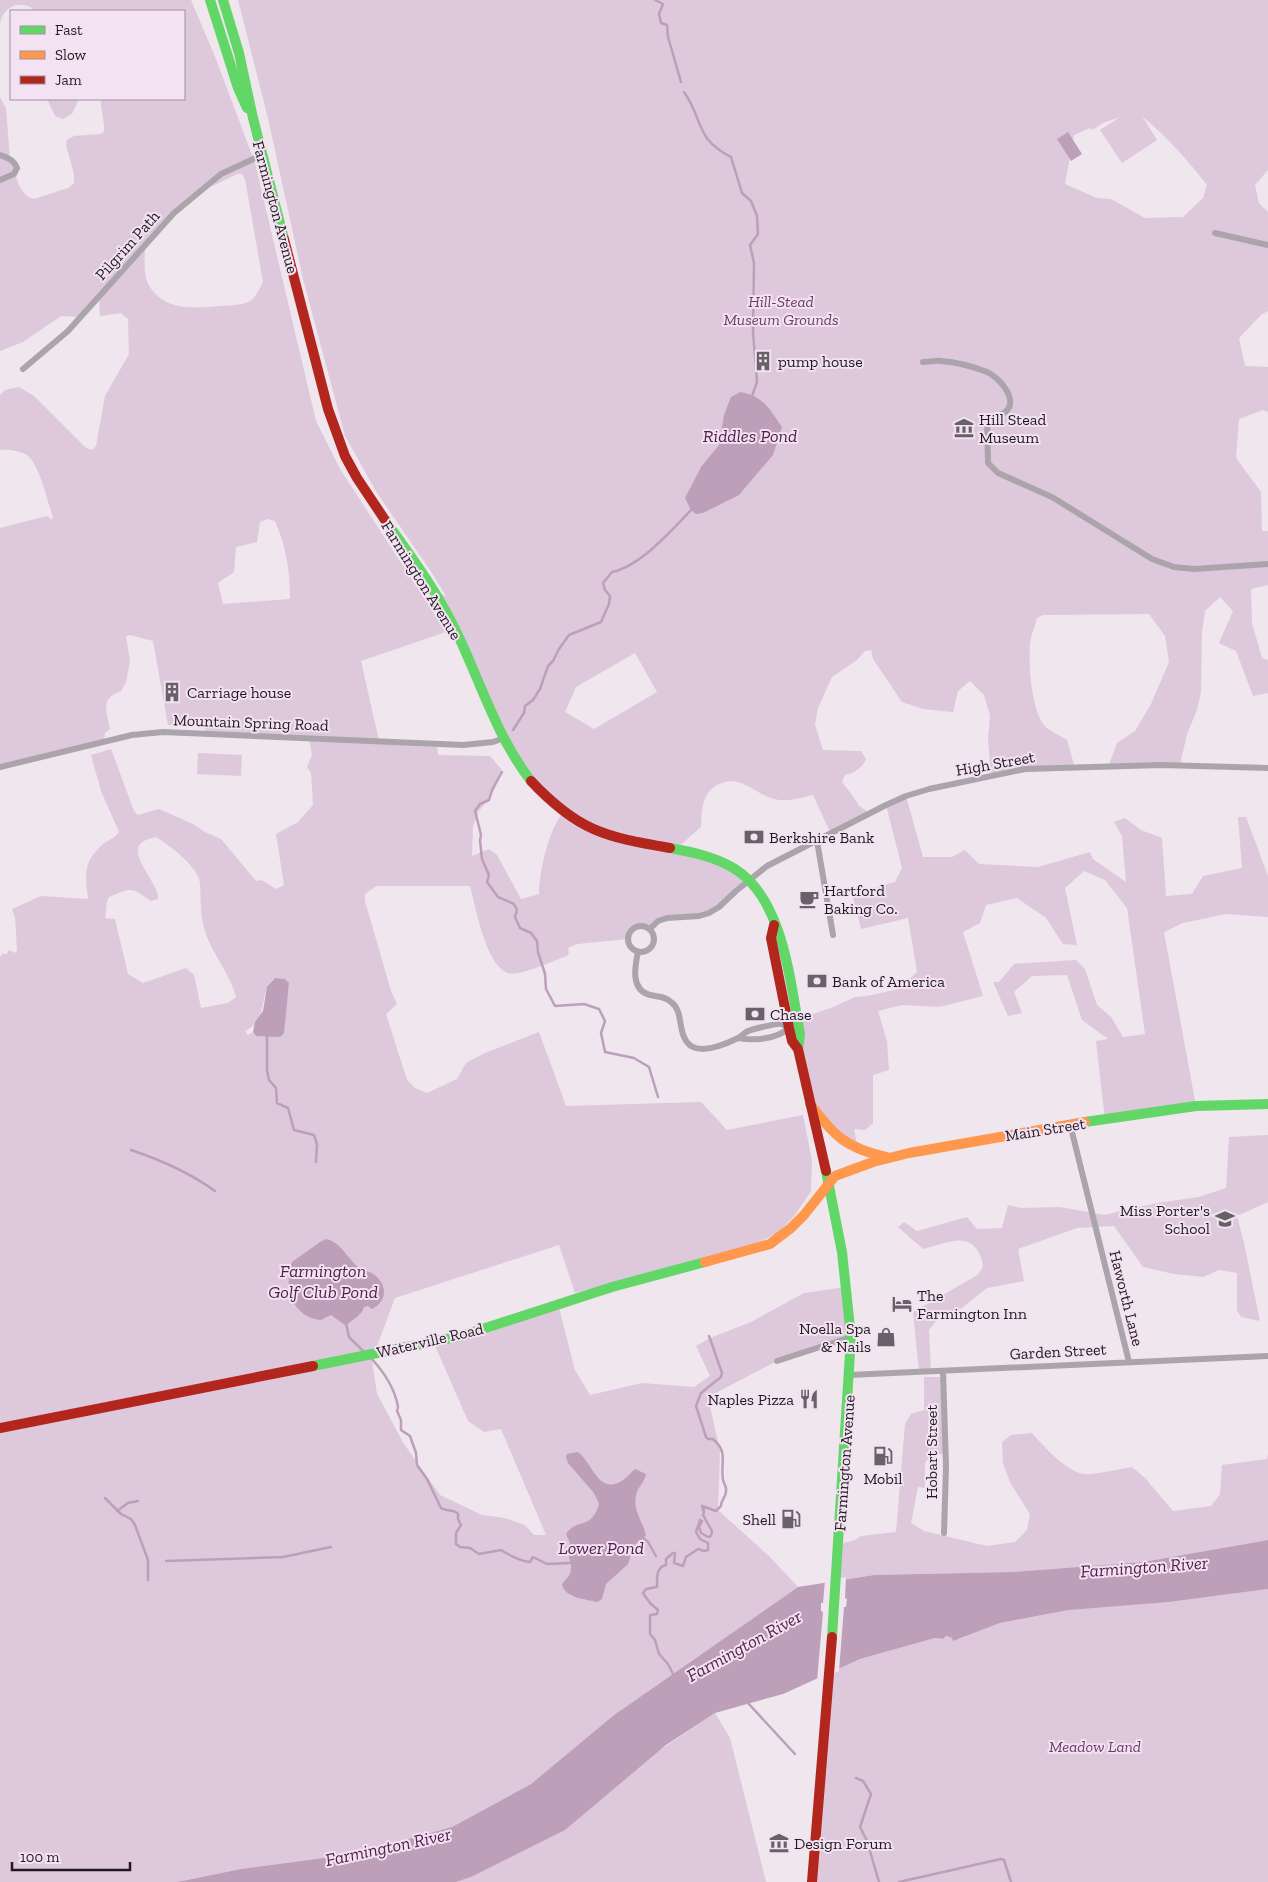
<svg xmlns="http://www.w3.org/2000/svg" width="1268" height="1882" viewBox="0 0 1268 1882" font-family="'Zilla Slab',serif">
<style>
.green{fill:#ddc9db;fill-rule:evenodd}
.water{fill:#bd9fba}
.pier{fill:#efe6ee}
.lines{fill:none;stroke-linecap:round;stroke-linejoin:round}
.stream{stroke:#bd9fba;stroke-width:2.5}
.street{stroke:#aba5ab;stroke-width:6}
.fast{stroke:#63d668;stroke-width:10}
.slow{stroke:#ff974d;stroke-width:10}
.jam{stroke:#b3261e;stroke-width:10}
.labels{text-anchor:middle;stroke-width:4;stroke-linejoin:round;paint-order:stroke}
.street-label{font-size:16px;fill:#201a20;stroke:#f3e2f1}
.park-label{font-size:16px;font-style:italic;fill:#6d3b6b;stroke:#f3e2f1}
.poi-label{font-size:16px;fill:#201a20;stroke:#f3e2f1;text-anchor:start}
.water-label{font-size:18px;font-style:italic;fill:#50204f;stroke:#f3e2f1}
</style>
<rect width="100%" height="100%" fill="#efe6ee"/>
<path class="green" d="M0 0H191L216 59 255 163 316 421 340 469 446 632 361 661 379 741 437 744 438 755 490 756 502 770 493 793 479 811 473 826 472 856 489 849 497 855 521 899 539 894C539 871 549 830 563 812L533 784 433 593 446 596 430 570 377 493 345 436 303 279 268 118 238 0H1268V170L1255 185 1259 203 1268 212V311L1261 315 1239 338 1245 366 1268 367V412L1263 410 1239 419 1236 458 1261 492 1262 531H1268V585L1251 589 1252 623 1262 658 1268 660V693L1253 696 1236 651 1219 643 1233 611 1220 597 1205 611 1202 632 1201 692 1197 710 1187 734 1180 765 1108 767 1117 743 1135 731 1151 704 1169 662 1165 636 1149 614 1043 615 1037 618C1035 625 1033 631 1031 637 1027 656 1031 710 1044 725 1049 731 1060 735 1067 740L1075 768 1025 769 991 776 988 739 990 716 984 695 970 681 958 691 953 712 923 709 902 702 873 659 871 650 865 651 857 660 832 677 818 708 815 725 823 750 861 751 866 759C861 769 856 772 845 775L842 782 853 796 859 806 870 813 831 834 813 795C803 797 792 801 782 800 758 800 743 771 717 785 701 794 702 812 701 827L676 849 704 856 749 880 709 913 667 918 650 929C639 923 630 928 628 939L577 944 568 948 569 953 567 956C554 960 519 977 508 973 485 965 476 907 470 886H376L365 894V901L391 991 397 1004 386 1014 407 1080 415 1088 427 1093 457 1079 466 1063 485 1053 539 1032 566 1106 701 1102 727 1130 803 1115 812 1160 811 1191 795 1215 778 1233 757 1243 575 1293 559 1245 395 1298 372 1360 377 1394 404 1444 440 1495 482 1515 505 1518 525 1525 534 1535H546L501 1429 484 1432 468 1421 433 1341 558 1304 575 1370 590 1395 642 1383 694 1387 710 1376 696 1346 710 1338 751 1322 804 1293 846 1287 851 1337 777 1361 708 1397 720 1451 718 1510 770 1557 798 1587 614 1715 531 1784 452 1827 353 1854 241 1869 177 1882H0V957L3 953 6 955 9 950 15 953 17 950 15 917 12 909 41 896 88 899C85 874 83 862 103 844 109 840 115 838 119 832L101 791 91 755 111 749 134 811 138 815 159 809 193 824 205 832 221 839 256 881 262 880 276 889 284 885 276 834 298 822 313 805 311 773 307 767 312 755 309 738 208 734 201 724 168 725 153 641 130 635 126 636 130 661 126 682 121 691C99 699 107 712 110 729L105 733 104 741 0 767V528L47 516 52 520 53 517C47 501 40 465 27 455 20 451 8 449 0 450V395L5 390 19 387 34 396 86 448 92 450 96 446 105 396 129 354 128 319 121 313 100 316 99 297 80 317 61 316 23 342 0 351V97L6 108 10 159 15 163C14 176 20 196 34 199L68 188 74 183V174L66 145 67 140 74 136 101 134 104 131C105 120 100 110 101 99H184V11H33L32 8C18 0 2 8 0 24ZM1142 116C1166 136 1188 160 1207 185L1203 198 1183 217 1145 218 1111 199 1097 198 1065 184 1074 135 1090 128 1092 130 1103 123 1120 117 1100 130 1122 163 1157 140ZM237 174H242L245 179 263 282C260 288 256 297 250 301 242 306 229 305 220 306 196 308 168 311 152 290 142 278 145 260 145 245L196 194ZM268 519 275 521C286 546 290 571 290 599L223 604 218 583 234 572 236 547 257 542 260 522ZM635 653 657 692 594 729 565 712 576 687ZM156 837C169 845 198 866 200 883 201 897 200 914 204 928 211 953 230 973 236 997L228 1003 201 1008 194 975 186 968 143 983 128 974 115 919 105 918C107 910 105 905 109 897 133 887 131 887 151 901L158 899C160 884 124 852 144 841 147 839 152 838 156 837ZM275 978 285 979 289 983 285 1018 255 1035 253 1032 248 1035 245 1031C270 1019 257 993 275 978Z
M47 99H79L72 114 63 119 55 116Z
M198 753 242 755 241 776 197 774Z
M906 796 923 857H952L965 850 979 864 1038 867 1090 852 1093 859 1126 882 1122 836 1114 822 1125 818 1141 830 1162 838 1166 896 1192 894 1203 876 1242 868 1238 817H1246L1268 876V917L1226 914 1183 923 1164 932 1196 1106 1105 1120 1096 1041 1108 1039 1082 1020 1067 975 1032 976 1014 992 1022 1013 1008 1016 993 982H999L1014 964 1076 960 1085 969 1097 1005 1111 1017 1123 1037 1145 1034 1127 908 1105 880 1084 871 1065 888 1077 945 1063 944 1046 918 1017 898 986 905 980 923 963 932 983 996 939 1007 902 1005 878 1011 887 1041 889 1070 873 1075V1123L865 1130 854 1129 857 1145 855 1149 810 1104 798 1019 831 1008 855 997 867 996 899 989 917 972 908 918 861 929 852 894 895 882 902 868 886 805Z
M1268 1135V1202L1237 1216 1244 1243 1260 1321 1241 1317 1237 1310V1273L1219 1270 1203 1277 1174 1274 1143 1267 1114 1226 1077 1228 1018 1249 1024 1281 987 1288 962 1308 940 1316 929 1330 931 1372H919L913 1312 976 1276C984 1268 984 1265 980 1255 969 1230 945 1244 923 1249L898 1227 904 1222 917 1231 967 1217 977 1229 1002 1228 1008 1205 1021 1208 1060 1207 1104 1215 1157 1203 1199 1197 1226 1188 1229 1137Z
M924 1377H943L946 1454H931L925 1463V1488L918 1487 911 1523 924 1531 987 1546 1015 1542 1027 1530 1030 1514 1011 1484 1003 1464 1002 1442 1011 1435 1032 1433C1043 1446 1067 1472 1084 1474 1095 1475 1120 1469 1132 1467L1145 1478 1173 1511 1211 1506 1220 1494 1222 1465 1267 1459 1268 1454V1540L1143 1562 1012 1572 874 1575 836 1581 839 1544 855 1540 861 1536 896 1532 905 1424 911 1414 924 1410Z
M1268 1589V1882H812L829 1673 860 1659 935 1638 943 1639 946 1636 952 1638 953 1640 959 1639 1000 1623 1069 1610 1081 1604 1111 1606 1169 1602Z
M715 1713 730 1738 766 1882H456L471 1877Z"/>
<path class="water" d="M1068 132 1082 154 1071 161 1057 139Z
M740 392C764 396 769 409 782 427L773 455 739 495 703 513 696 514 691 510 685 498 701 467 719 445 724 415 731 397Z
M275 978 285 979 289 983 284 1033 280 1037 256 1036 253 1032 255 1022 263 1011 267 987Z
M326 1239C341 1242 347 1258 358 1267 362 1271 367 1270 372 1273 387 1283 389 1300 372 1309L368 1306 364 1307C361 1317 352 1319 346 1326L331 1315 321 1320C292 1317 283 1287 292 1262L320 1242Z
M578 1452C592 1462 599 1497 623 1480 628 1477 631 1472 635 1469L646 1474C645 1481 639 1486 637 1492 631 1510 643 1520 646 1536L634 1545 628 1564 606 1584 602 1599 597 1602C586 1599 564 1598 562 1584 565 1580 569 1577 570 1573 574 1563 564 1553 570 1543L566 1534C578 1517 591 1531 599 1504L594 1493 568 1463 566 1457 567 1454Z
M1268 1540V1589L1169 1602 1069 1610 1000 1623 953 1641 952 1638 946 1636 943 1639 935 1638 860 1659 783 1694 715 1713 666 1745 565 1830 471 1877 456 1882H177L241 1869 353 1854 452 1827 531 1784 614 1715 798 1587 874 1575 1012 1572 1143 1562Z"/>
<path class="pier" d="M846 1577 845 1598 847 1599 846 1607H844L839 1671 817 1681 823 1612 821 1611V1603H823L825 1580Z"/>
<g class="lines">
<path class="stream" d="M655 0 663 4 659 14 661 23 667 25 668 37 681 82
M684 92C704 120 694 138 731 157L742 193 751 201 757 216 758 234 750 245 754 263 753 332 757 382 752 396
M513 730 524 713 525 706 533 700 540 689 548 666 553 661 559 649 569 635 601 622 609 604 610 596 605 590 603 583 612 572C641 566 673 529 693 508
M502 772 492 790 489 800 480 804 475 811 481 835 480 840 482 859 489 875 487 882 498 897 514 904 517 910 515 917 520 928 531 933 537 941 538 952 545 974 546 989 555 1006 584 1004 599 1009 605 1021 601 1033 605 1052 634 1058 649 1067 658 1097
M267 1037V1070L269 1080 276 1088 277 1103 288 1108 294 1130 314 1135 317 1144 316 1162
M131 1150C161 1160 190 1173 215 1191
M346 1323 349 1337 363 1351
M371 1358C383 1371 395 1389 398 1407L397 1411 401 1420V1430L410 1436 416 1453 417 1465 427 1479 441 1508C446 1512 453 1508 458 1514V1519L461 1525 456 1533V1544L460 1547 470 1548 479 1554 501 1550C509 1555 519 1561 530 1562L533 1557 547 1564 570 1563
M105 1498 121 1514 131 1519 135 1525 148 1560V1580
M117 1511 128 1503 138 1501
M642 1537 648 1542 656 1556
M166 1561 283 1557 331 1547
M673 1674 668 1664 659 1654 655 1640 650 1634V1615L657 1614 658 1610 650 1603 643 1593 646 1589 657 1587C657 1578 656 1567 666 1565V1559L673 1553H675L674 1563 683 1566 686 1557 698 1549 704 1551 708 1550V1543L700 1539 696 1532 700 1520 702 1521 699 1527 701 1533 708 1537 711 1536 712 1531 703 1515 704 1512 702 1506 716 1511 721 1506C721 1499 726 1498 726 1491 727 1487 724 1484 723 1480 720 1462 729 1453 713 1439H708L706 1437 696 1406 701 1393 721 1377 722 1373 709 1336
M747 1702 795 1754
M856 1778 863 1781 871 1794 860 1827 867 1841 879 1882
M899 1882 1001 1859 1004 1860 1011 1882"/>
<path class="street" d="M0 155C8 158 14 160 17 168L14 174 0 180
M1215 233 1268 245
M923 362C929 362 936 360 942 361 956 362 974 367 987 372 999 377 1020 401 1005 412 1000 416 992 417 987 419L988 463 998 473 1052 497 1152 559 1174 567 1194 569 1268 564
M23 369 68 331 174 213 221 174 262 155
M0 767 132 735 163 732 463 745 493 742 504 738
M817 841 833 935
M628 939a13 13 0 1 1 26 0a13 13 0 1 1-26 0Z
M650 929 658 921 667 918 699 916 709 913 719 907 736 891 767 866 886 805 906 796 929 789 1025 769 1161 765 1268 768
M638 952C635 966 630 990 650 995 658 997 665 996 671 1002 685 1012 676 1035 691 1046 704 1054 726 1044 738 1038 742 1036 744 1033 748 1031 753 1029 777 1023 782 1024 784 1025 786 1027 789 1028 777 1039 754 1041 739 1038
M1070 1124 1129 1362
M777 1361 851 1337
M943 1371 946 1467 944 1533
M849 1375 1268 1356"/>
<path class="fast" d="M210 0 238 88 247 108
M223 0 239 53 253 118 284 239
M385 520C410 555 436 590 455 629 480 680 496 736 531 781
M670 848C692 852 716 857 735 869 784 900 790 982 800 1034L798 1049
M1085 1122 1196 1106 1268 1104
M826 1171 842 1252 851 1337 832 1637
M313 1366 461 1336 612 1287 705 1262"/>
<path class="slow" d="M810 1104C834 1136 846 1148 886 1157
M705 1262 770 1244 791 1228 804 1215 835 1176 873 1162 909 1153 1085 1122"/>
<path class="jam" d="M284 239 328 409 345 456 357 478 385 520
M531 781C578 831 605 837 670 848
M774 925 771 938 789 1028 792 1041 798 1049 826 1171
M0 1428 313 1366
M812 1882 832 1637"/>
</g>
<defs>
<symbol id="building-bare" viewBox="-9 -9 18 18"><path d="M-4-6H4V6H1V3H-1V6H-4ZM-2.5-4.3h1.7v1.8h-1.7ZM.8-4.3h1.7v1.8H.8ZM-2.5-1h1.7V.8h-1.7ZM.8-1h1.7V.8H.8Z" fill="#686168" stroke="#f3e2f1" stroke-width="2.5" paint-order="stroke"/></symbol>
<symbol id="museum-bare" viewBox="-9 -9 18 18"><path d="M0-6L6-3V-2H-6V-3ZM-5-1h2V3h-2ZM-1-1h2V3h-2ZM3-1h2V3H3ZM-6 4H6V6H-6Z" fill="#686168" stroke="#f3e2f1" stroke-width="2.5" paint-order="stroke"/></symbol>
<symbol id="bank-bare" viewBox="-9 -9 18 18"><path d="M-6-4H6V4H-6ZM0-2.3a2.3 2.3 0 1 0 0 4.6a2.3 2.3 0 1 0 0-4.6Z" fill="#686168" stroke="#f3e2f1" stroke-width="2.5" paint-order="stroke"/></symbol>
<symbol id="cafe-bare" viewBox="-9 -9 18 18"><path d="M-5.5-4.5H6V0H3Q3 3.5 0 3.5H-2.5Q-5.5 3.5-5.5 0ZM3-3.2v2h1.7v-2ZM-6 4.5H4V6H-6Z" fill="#686168" stroke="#f3e2f1" stroke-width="2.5" paint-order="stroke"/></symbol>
<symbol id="school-bare" viewBox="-9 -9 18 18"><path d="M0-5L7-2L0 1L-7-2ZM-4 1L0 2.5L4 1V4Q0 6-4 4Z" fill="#686168" stroke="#f3e2f1" stroke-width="2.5" paint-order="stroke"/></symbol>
<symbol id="hotel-bare" viewBox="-9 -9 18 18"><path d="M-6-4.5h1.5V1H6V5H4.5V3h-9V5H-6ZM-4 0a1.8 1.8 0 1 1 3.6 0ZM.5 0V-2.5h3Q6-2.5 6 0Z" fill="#686168" stroke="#f3e2f1" stroke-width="2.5" paint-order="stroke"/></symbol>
<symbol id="shop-bare" viewBox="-9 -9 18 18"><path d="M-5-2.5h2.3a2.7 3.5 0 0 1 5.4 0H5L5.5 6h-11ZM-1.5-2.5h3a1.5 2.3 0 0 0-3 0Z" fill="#686168" stroke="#f3e2f1" stroke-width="2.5" paint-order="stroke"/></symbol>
<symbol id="restaurant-bare" viewBox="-9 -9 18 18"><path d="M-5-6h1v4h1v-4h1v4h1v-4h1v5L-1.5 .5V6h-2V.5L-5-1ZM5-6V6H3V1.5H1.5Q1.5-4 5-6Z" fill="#686168" stroke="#f3e2f1" stroke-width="2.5" paint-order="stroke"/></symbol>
<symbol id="fuel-bare" viewBox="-9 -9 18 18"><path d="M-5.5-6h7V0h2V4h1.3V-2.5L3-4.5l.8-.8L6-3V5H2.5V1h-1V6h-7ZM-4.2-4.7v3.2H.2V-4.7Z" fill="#686168" stroke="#f3e2f1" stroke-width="2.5" paint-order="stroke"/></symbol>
</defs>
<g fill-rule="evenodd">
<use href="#building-bare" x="749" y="347" width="28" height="28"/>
<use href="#museum-bare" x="950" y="414" width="28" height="28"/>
<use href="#building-bare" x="158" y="678" width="28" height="28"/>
<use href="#bank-bare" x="740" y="823" width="28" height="28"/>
<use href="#cafe-bare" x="795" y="885" width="28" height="28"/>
<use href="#bank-bare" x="803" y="967" width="28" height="28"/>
<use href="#bank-bare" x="741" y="1000" width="28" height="28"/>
<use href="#school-bare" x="1211" y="1205" width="28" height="28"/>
<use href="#hotel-bare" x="888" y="1290" width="28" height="28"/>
<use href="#shop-bare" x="872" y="1323" width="28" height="28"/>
<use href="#restaurant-bare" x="795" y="1385" width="28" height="28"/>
<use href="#fuel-bare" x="869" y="1442" width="28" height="28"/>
<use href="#fuel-bare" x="777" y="1505" width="28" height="28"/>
<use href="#museum-bare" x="765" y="1829" width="28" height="28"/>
</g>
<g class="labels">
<g class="street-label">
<text transform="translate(276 207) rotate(75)" y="6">Farmington Avenue</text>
<text transform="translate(127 245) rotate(-48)" y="6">Pilgrim Path</text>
<text transform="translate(422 580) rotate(58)" y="6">Farmington Avenue</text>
<text transform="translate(251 722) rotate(2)" y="6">Mountain Spring Road</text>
<text transform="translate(995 763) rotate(-10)" y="6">High Street</text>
<text transform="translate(1045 1129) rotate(-9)" y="6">Main Street</text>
<text transform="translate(1127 1298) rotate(76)" y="6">Haworth Lane</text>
<text transform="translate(430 1340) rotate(-13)" y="6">Waterville Road</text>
<text transform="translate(1058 1351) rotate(-3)" y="6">Garden Street</text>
<text transform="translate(931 1452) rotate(-90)" y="6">Hobart Street</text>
<text transform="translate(844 1463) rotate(-86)" y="6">Farmington Avenue</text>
</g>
<g class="park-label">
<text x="781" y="307">Hill-Stead<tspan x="781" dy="18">Museum Grounds</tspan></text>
<text x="1095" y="1752">Meadow Land</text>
</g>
<g class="poi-label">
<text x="778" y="367">pump house</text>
<text x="979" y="425">Hill Stead<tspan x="979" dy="18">Museum</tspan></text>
<text x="187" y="698">Carriage house</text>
<text x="769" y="843">Berkshire Bank</text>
<text x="824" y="896">Hartford<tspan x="824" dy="18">Baking Co.</tspan></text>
<text x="832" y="987">Bank of America</text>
<text x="770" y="1020">Chase</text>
<text x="1210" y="1216" text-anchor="end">Miss Porter's<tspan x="1210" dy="18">School</tspan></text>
<text x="917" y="1301">The<tspan x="917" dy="18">Farmington Inn</tspan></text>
<text x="871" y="1334" text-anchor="end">Noella Spa<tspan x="871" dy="18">&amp; Nails</tspan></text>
<text x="794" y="1405" text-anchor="end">Naples Pizza</text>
<text x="883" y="1484" text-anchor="middle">Mobil</text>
<text x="776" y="1525" text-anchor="end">Shell</text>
<text x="794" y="1849">Design Forum</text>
</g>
<g class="water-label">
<text x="750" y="442">Riddles Pond</text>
<text x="323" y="1277">Farmington<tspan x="323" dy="21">Golf Club Pond</tspan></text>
<text x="601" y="1554">Lower Pond</text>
<text transform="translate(1144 1567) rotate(-4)" y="6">Farmington River</text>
<text transform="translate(744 1646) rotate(-29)" y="6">Farmington River</text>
<text transform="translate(388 1847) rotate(-12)" y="6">Farmington River</text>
</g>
</g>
<rect x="10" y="10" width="175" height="90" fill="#f3e2f1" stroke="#9f929d"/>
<rect x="20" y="26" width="25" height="8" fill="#63d668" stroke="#9f929d"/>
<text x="55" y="35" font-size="15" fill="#201a20">Fast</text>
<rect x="20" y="51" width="25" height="8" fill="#ff974d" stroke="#9f929d"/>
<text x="55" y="60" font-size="15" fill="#201a20">Slow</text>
<rect x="20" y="76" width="25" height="8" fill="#b3261e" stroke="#9f929d"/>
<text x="55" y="85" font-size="15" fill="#201a20">Jam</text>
<path d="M12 1862v8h118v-8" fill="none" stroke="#201a20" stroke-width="2.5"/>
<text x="20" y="1862" font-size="15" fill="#201a20" stroke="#f3e2f1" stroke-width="4" paint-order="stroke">100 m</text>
</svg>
